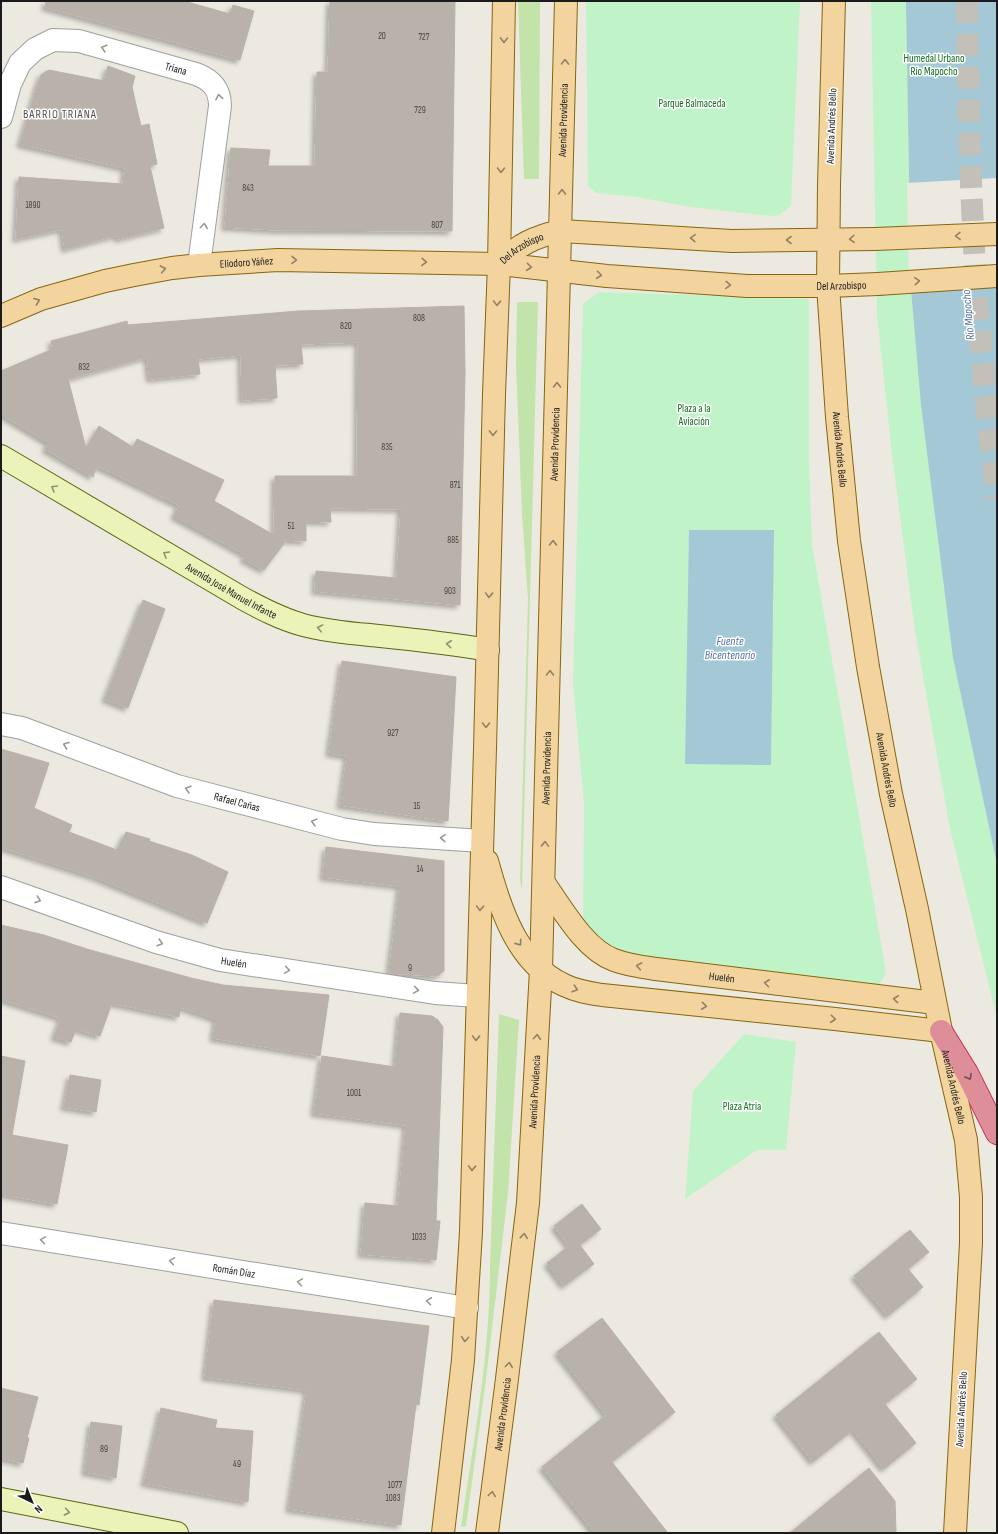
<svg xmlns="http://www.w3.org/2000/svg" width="998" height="1534" viewBox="0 0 998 1534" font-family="'Sofia Sans Condensed',sans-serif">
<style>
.grass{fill:#c2e3aa}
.park{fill:#c0f4c8}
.water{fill:#a5c8d6}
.pier{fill:#ece9e1}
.building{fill:#b8b2ab;stroke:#bcb1a5;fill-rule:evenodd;filter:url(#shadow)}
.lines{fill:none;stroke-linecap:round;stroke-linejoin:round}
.highway-tunnel{stroke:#c2c0b9;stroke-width:22;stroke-dasharray:22 11;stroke-linecap:butt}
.street-casing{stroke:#9f9f9f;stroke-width:24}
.secondary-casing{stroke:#57670d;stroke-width:24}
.primary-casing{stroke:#86660c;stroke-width:24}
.highway-casing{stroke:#c7315b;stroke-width:24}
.street{stroke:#fff;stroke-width:22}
.secondary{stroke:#ecf3b8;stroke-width:22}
.primary{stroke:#f3d49e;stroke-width:22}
.highway{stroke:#de8e98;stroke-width:22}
.primary-bridge-casing{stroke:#86660c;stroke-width:24;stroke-linecap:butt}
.primary-bridge{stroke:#f3d49e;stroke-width:22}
.oneway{stroke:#928163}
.oneway2{stroke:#989898}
.oneway3{stroke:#8e9271}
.oneway4{stroke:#734f53}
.labels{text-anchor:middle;stroke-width:3;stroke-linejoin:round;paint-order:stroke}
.number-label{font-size:9px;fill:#42413f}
.park-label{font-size:11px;fill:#136e21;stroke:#fff}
.street-label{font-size:11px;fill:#1b1b1b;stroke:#fff}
.neighbourhood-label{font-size:12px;letter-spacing:1px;fill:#4e4e4e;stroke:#fff}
.water-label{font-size:12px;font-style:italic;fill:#5074a2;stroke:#fff}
</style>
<defs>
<filter id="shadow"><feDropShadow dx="-3.5" dy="3.5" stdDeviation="2" flood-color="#0004"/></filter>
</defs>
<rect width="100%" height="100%" fill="#ece9e1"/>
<path class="grass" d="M518 1H540L539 179H524Z
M517 302H538L522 891 520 879 528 600 522 513 516 364Z
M499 1014 519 1020 508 1193 486 1379 466 1526 461 1527C474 1440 490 1353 490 1266Z"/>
<path class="park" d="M586 1H800L791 206 779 215 771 216 690 207 637 197 596 193 588 186Z
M871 1H997V1018L950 829 915 631 892 455 877 314Z
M599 292 809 299V463L812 544 886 972 880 984 872 987 616 954 588 927 583 917 584 803 573 685 583 304Z
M744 1034 796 1042 786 1150H757L685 1199 693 1091Z"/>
<path class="water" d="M906 1H997V864L953 658 921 405 911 289Z
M689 530H774L771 765 685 764Z"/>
<path class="pier" d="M997 178V284L909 289 907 183Z"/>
<path class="building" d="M46 1H184L230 14 233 5 254 11 240 60 45 7Z
M330 1H455L452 231 277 230 225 227 231 148 270 150 268 166H315L317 72H328Z
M108 66 135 76 132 87 137 109 141 126 149 124 157 164 150 166 164 228 118 239 117 235 65 249 62 229 16 239 19 177 123 184 125 168 20 144 37 86 41 75 45 72 49 70 104 81Z
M464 306 465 372 460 605 315 591 316 571 397 578 401 509 330 508 331 522 306 521V541L281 540 285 542 264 570 243 559 246 555 174 516 179 505 98 466 93 475 94 477 45 449 49 443 1 414V371L53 349 51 341 127 321 128 325 299 311ZM358 342 357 476H275L274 535 214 501 224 480 137 439 133 447 99 426 86 448 68 379 147 357 150 379 200 374 198 359 241 355 242 400 277 398 275 365 303 364 301 344Z
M143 600 165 609 128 708 105 699Z
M342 661 456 677 448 821 340 805 347 756 329 753Z
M1 749 49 763 34 808 72 825 69 832 117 850 126 832 150 839 149 841 192 855 228 872 207 923 95 877 1 847Z
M326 847 444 861V971L440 974 437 976 389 973 400 886 323 877Z
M1 925 44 935 87 949 191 978 223 985 329 995 320 1056 213 1038 216 1019 181 1007 179 1017 112 1003 100 1036 76 1029 71 1042 54 1037 61 1018 1 999Z
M400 1013 432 1016 438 1020 443 1027 436 1221H440L436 1260 361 1254 365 1203 398 1206 406 1125 314 1113 322 1056 395 1067Z
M1 1056 25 1061 12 1135 68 1145 57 1204 1 1194Z
M70 1075 101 1080 96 1112 64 1107Z
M582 1204 601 1229 580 1245 594 1264 564 1286 547 1263 569 1246 554 1226Z
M910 1230 929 1252 908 1269 923 1287 888 1316 854 1276Z
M214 1300 429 1326 419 1405 416 1404 401 1525 289 1509 307 1390 205 1377Z
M602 1318 675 1412 612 1462 668 1533H595L542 1467 606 1415 557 1352Z
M879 1332 917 1379 885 1404 916 1443 884 1469 853 1430 813 1462 776 1415Z
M1 1388 38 1397 27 1438H29L23 1463 1 1458Z
M161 1408 217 1420 215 1428 253 1431 248 1502 144 1483Z
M91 1422 122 1426 116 1478 85 1472Z
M869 1468 895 1501 896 1533H790Z"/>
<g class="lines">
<path class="highway-tunnel" d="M967 1C968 76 969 152 973 227 977 318 986 408 997 498"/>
<defs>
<g id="street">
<path id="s1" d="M1 117 10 84 20 63 35 49 53 40 79 41 196 74C212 80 220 89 220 106L199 265"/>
<path id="s2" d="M1 724 22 728 177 786 342 829 374 834 482 841"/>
<path id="s3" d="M1 887 156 942 220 960 435 993 477 996"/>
<path id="s4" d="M1 1233 467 1308"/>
</g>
<g id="secondary">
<path id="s5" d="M1 456 242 598C262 609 281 619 303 625 325 631 347 633 370 635 409 639 449 643 488 650"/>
<path d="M1 1499 177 1533"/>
</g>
<g id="primary">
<path id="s6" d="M834 1 829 185 828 286 837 417 849 541 868 667 891 794 917 909 941 1031 966 1140 971 1197V1243L955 1533"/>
<path id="s7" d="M499 264C517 245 536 236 561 231L732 241 875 239"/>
<path id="s8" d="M1 316 41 299 105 281 134 275 172 268 199 265 278 260 499 264 607 276 747 286H828L878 284"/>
<path d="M487 861C500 907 516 963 564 985 576 991 589 993 602 995L835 1019 941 1031"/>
<path id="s9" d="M544 883C562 908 584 949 614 960 627 965 642 967 656 969L935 1003"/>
<path d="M443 1533 463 1360 471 1232 485 748 494 394 499 264 504 1"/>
<path id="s10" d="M487 1533 506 1387 528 1203 541 970 566 1"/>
</g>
<path id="highway" d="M941 1031 967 1073 997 1133"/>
</defs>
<use href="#street" class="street-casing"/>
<use href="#secondary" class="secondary-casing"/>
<use href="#primary" class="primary-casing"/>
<use href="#highway" class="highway-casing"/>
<use href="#street" class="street"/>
<use href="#secondary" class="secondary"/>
<use href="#primary" class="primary"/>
<use href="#highway" class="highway"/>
<defs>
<path id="primary-bridge" d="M875 239 997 234
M878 284 997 276"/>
</defs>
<use href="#primary-bridge" class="primary-bridge-casing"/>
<use href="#primary-bridge" class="primary-bridge"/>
</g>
<defs><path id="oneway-chevron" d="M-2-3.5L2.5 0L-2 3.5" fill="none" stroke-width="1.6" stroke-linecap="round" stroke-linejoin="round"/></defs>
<g class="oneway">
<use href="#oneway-chevron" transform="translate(504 40) rotate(91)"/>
<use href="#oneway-chevron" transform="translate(565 62) rotate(-89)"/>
<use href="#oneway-chevron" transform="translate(501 170) rotate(91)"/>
<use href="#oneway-chevron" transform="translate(562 192) rotate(-89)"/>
<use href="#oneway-chevron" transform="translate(958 236) rotate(178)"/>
<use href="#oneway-chevron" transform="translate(693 238) rotate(-176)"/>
<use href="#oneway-chevron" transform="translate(852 239) rotate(178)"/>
<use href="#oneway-chevron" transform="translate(789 240) rotate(180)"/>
<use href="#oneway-chevron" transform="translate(294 260) rotate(1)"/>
<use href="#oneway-chevron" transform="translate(424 262) rotate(1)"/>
<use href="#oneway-chevron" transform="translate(529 267) rotate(6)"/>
<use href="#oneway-chevron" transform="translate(163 269) rotate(-11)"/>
<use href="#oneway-chevron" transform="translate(599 275) rotate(7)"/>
<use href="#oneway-chevron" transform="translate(917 281) rotate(-4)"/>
<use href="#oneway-chevron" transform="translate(728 285) rotate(2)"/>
<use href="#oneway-chevron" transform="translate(37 301) rotate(-21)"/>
<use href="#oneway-chevron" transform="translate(497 303) rotate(92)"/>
<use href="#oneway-chevron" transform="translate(557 385) rotate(-89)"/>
<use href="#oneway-chevron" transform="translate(493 433) rotate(91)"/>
<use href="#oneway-chevron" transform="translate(553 543) rotate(-89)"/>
<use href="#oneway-chevron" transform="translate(489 595) rotate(92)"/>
<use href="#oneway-chevron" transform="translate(550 673) rotate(-89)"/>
<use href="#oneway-chevron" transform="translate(486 725) rotate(91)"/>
<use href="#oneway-chevron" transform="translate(545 844) rotate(-88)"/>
<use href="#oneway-chevron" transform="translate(480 908) rotate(92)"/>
<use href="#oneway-chevron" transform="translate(519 943) rotate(55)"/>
<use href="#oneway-chevron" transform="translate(639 966) rotate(-169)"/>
<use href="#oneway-chevron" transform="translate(767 983) rotate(-173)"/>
<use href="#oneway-chevron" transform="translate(575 989) rotate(18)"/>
<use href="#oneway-chevron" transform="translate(896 999) rotate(-174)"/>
<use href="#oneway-chevron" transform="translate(704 1006) rotate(6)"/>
<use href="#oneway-chevron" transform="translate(833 1019) rotate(6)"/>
<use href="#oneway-chevron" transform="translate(537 1037) rotate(-86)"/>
<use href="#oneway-chevron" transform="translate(476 1038) rotate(92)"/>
<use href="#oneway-chevron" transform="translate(472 1168) rotate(92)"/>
<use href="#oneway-chevron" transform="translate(524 1236) rotate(-84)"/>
<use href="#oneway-chevron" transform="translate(465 1339) rotate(94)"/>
<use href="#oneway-chevron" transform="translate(509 1365) rotate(-83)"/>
<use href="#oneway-chevron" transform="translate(492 1494) rotate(-82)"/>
</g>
<g class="oneway2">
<use href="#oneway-chevron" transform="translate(104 48) rotate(-164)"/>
<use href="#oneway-chevron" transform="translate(219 97) rotate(-101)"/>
<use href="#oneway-chevron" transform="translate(204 226) rotate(-83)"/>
<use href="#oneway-chevron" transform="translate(66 745) rotate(-159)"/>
<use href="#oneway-chevron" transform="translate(188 789) rotate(-164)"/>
<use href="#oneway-chevron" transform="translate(314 822) rotate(-165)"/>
<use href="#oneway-chevron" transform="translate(443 838) rotate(-176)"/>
<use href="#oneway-chevron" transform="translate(38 900) rotate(20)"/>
<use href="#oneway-chevron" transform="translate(160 943) rotate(17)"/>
<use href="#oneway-chevron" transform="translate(287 970) rotate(9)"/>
<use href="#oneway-chevron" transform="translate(416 990) rotate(9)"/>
<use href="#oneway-chevron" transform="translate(43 1240) rotate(-171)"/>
<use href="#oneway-chevron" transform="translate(172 1261) rotate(-171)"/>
<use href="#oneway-chevron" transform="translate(300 1282) rotate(-171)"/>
<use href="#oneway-chevron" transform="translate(429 1301) rotate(-172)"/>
</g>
<g class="oneway3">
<use href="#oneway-chevron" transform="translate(54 488) rotate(-150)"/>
<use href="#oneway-chevron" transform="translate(166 554) rotate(-150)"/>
<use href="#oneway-chevron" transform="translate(320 628) rotate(-168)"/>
<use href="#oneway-chevron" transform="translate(449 644) rotate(-174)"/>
<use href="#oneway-chevron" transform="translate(67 1512) rotate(11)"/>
</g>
<use class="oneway4" href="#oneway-chevron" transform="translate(969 1077) rotate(61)"/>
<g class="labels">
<g class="number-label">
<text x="382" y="39">20</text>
<text x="424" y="40">727</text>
<text x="420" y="113">729</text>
<text x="248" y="191">843</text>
<text x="33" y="208">1890</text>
<text x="437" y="228">807</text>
<text x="419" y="321">808</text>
<text x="346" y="329">820</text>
<text x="84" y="370">832</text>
<text x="387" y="450">835</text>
<text x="455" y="488">871</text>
<text x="291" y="529">51</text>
<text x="453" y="543">885</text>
<text x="450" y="594">903</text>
<text x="393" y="736">927</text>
<text x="417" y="809">15</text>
<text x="420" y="872">14</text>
<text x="410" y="971">9</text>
<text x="354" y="1096">1001</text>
<text x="419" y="1240">1033</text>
<text x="104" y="1452">89</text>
<text x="237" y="1467">49</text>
<text x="395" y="1488">1077</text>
<text x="393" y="1501">1083</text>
</g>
<g class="park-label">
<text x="934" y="62">Humedal Urbano<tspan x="934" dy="13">Río Mapocho</tspan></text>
<text x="692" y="107">Parque Balmaceda</text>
<text x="694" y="412">Plaza a la<tspan x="694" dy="13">Aviación</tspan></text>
<text x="742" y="1110">Plaza Atria</text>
</g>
<g class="street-label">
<text dy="4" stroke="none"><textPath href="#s1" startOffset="225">Triana</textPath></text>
<text dy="4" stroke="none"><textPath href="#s10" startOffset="1416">Avenida Providencia</textPath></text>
<text transform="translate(831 126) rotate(-88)" y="4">Avenida Andrés Bello</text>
<text dy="4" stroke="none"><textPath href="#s7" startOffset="28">Del Arzobispo</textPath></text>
<text dy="4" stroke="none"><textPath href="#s8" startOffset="253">Eliodoro Yáñez</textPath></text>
<text dy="4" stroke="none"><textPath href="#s8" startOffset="849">Del Arzobispo</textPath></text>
<text dy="4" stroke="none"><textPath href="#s10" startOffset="1092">Avenida Providencia</textPath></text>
<text dy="4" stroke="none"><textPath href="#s6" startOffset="449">Avenida Andrés Bello</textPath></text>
<text dy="4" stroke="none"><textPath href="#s5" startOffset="267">Avenida José Manuel Infante</textPath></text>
<text dy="4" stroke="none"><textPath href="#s10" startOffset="768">Avenida Providencia</textPath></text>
<text dy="4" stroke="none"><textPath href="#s6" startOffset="773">Avenida Andrés Bello</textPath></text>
<text dy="4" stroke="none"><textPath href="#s2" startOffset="249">Rafael Cañas</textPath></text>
<text dy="4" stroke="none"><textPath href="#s3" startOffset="245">Huelén</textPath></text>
<text dy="4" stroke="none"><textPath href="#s9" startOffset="215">Huelén</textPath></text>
<text dy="4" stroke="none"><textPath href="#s6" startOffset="1097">Avenida Andrés Bello</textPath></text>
<text dy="4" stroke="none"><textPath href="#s10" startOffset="444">Avenida Providencia</textPath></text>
<text dy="4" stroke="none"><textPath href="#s4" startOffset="236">Román Díaz</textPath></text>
<text transform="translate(961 1409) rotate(-87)" y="4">Avenida Andrés Bello</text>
<text dy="4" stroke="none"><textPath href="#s10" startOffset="120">Avenida Providencia</textPath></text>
</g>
<g class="neighbourhood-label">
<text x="60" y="118">BARRIO TRIANA</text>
</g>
<g class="water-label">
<text transform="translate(968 315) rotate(-95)" y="4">Río Mapocho</text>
<text x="730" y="645">Fuente<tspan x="730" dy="14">Bicentenario</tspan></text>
</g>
</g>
<rect width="998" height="1534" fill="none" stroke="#1b1b1b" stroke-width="4"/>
<g transform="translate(32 1502) rotate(137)" stroke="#ffffff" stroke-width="3" paint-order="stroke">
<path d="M0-3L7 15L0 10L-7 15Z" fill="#1b1b1b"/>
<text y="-6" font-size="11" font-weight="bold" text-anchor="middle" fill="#1b1b1b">N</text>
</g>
</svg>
